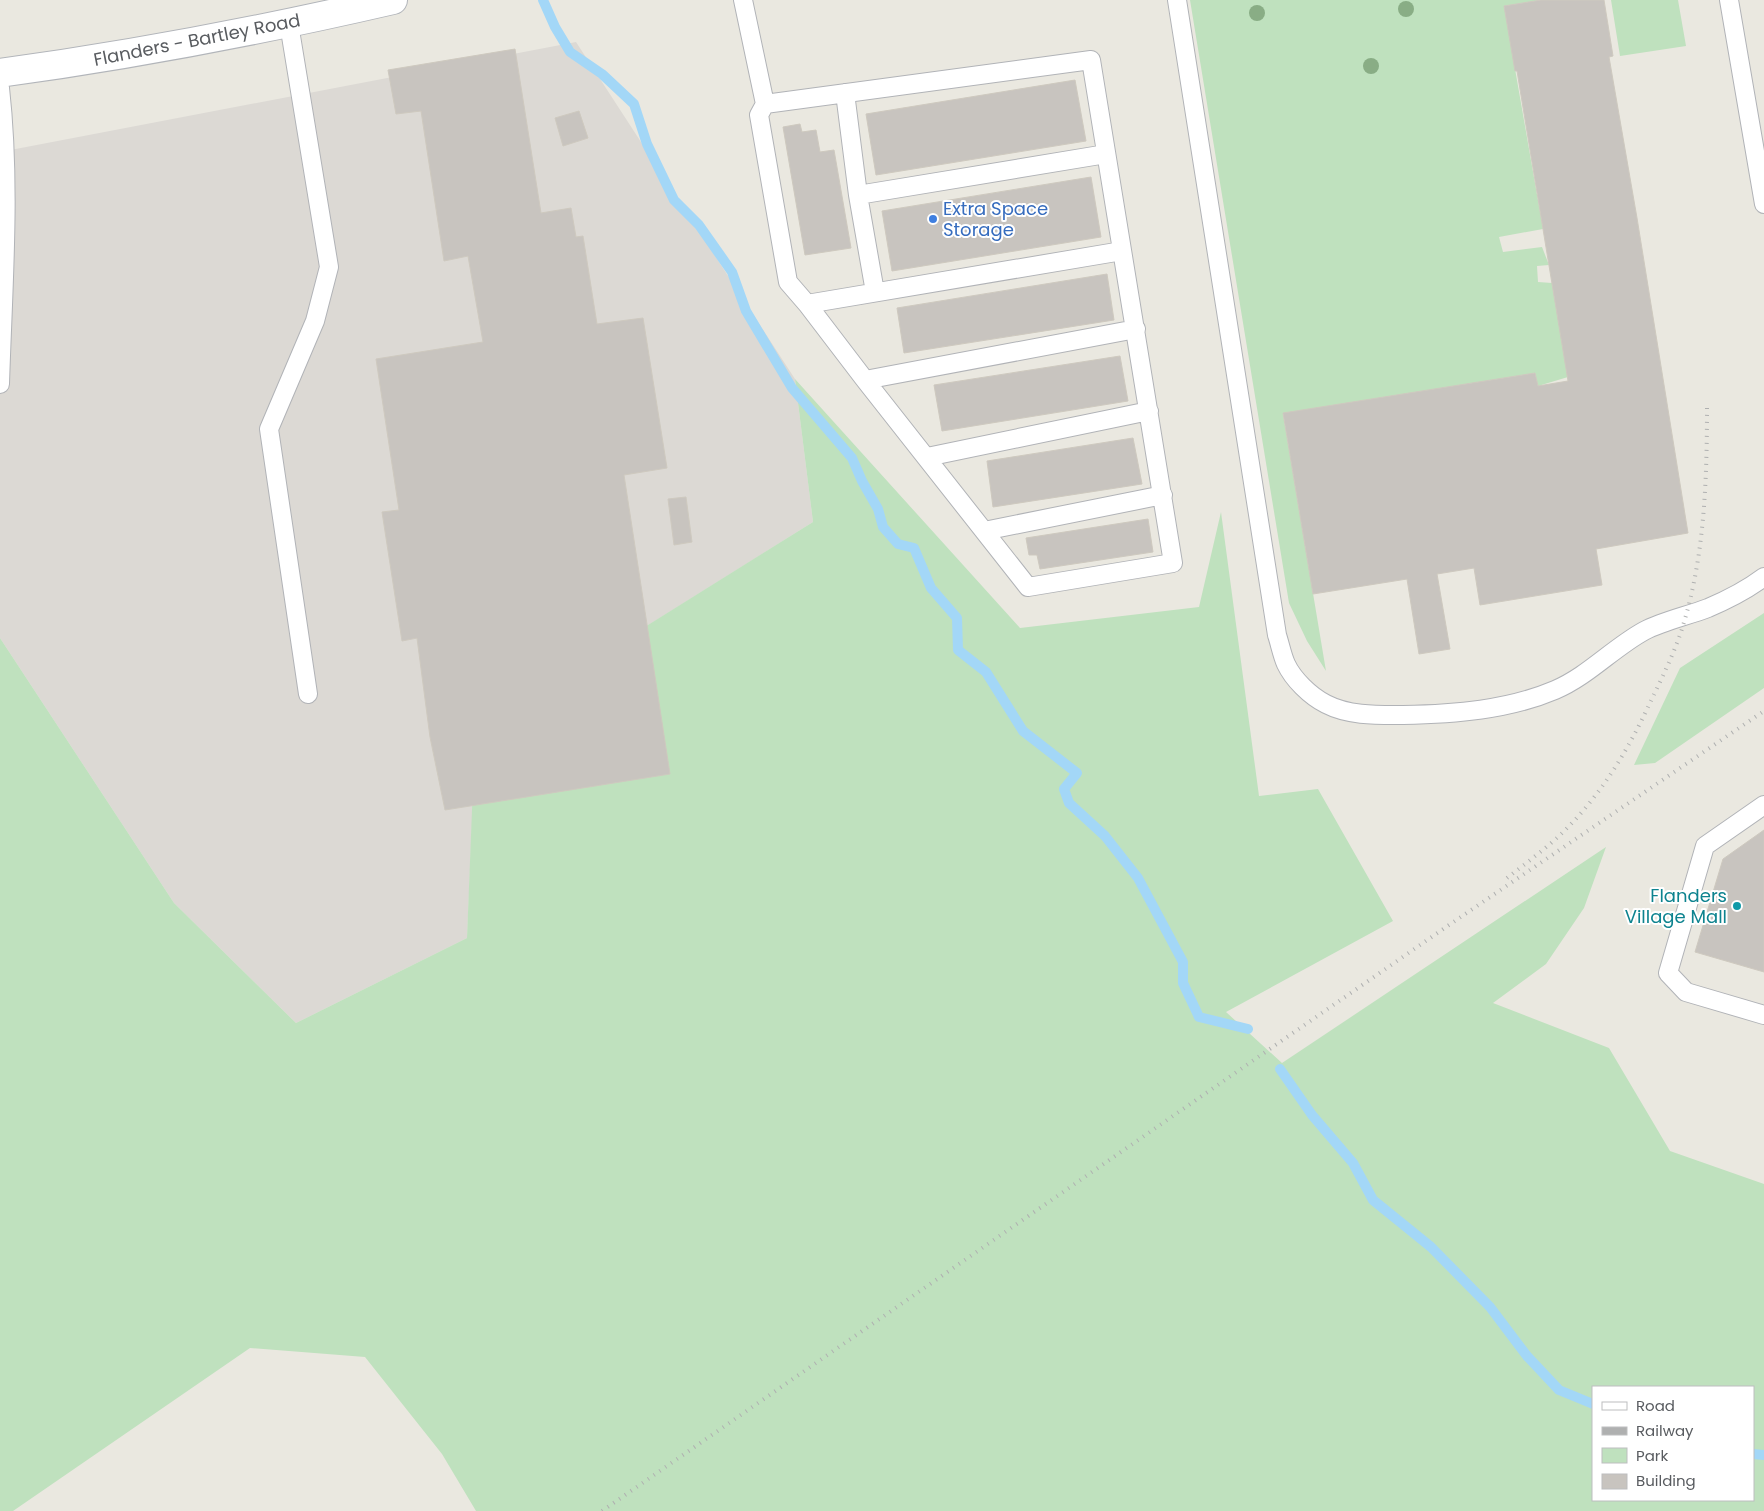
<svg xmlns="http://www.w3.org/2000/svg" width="1764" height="1511" viewBox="0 0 1764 1511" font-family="Poppins,sans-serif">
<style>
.industrial{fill:#dcd9d4}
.green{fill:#bfe1be;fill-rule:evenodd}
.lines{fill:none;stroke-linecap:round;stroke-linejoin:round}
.stream{stroke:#a3d7f7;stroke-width:10}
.building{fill:#c8c4bf;stroke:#cec9bf}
.service-casing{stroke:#b1b3b7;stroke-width:20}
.secondary-casing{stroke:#b2b5ba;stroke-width:30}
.service{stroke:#fff;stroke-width:18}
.secondary{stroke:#fff;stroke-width:28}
.rail{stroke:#afb0b0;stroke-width:4;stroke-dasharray:1 6;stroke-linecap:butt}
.tree{fill:#89ad85}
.shop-dot{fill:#3f7fe0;stroke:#fff;stroke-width:2}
.culture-dot{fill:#0f9aa8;stroke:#fff;stroke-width:2}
.labels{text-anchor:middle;stroke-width:4;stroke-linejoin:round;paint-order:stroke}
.street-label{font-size:18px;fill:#595c60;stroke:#fff}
.shop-label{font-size:18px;fill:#366cbe;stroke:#fff;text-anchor:start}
.culture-label{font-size:18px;fill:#0d838f;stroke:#fff;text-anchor:end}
</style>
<rect width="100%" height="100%" fill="#eae8e0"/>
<path class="industrial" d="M576 42 795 379 813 522 476 733 467 938 296 1023 174 903 0 638V152Z"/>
<path class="green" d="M1190 0H1541L1504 6 1543 229 1499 237 1503 252 1542 247 1549 265 1537 266 1538 282 1552 283 1568 377 1538 386 1535 373 1283 414 1326 671 1307 641 1289 603Z
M1611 0H1678L1686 46 1620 56Z
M795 379 1020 628 1199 607 1221 512 1259 796 1318 789 1393 921 1226 1012 1282 1063 1606 847 1584 908 1546 964 1493 1003 1609 1048 1670 1151 1764 1184V1511H476L442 1454 365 1357 250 1348 13 1511H0V638L174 903 296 1023 467 938 475 733 813 522ZM1593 1387H1753V1500H1593Z
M1764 613V688L1655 763 1634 765 1680 668Z"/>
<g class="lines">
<path class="stream" d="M543 0 555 27 570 52 602 74 634 104 647 144 674 200 699 225 732 272 746 311 792 388 852 458 862 481 878 509 883 527 898 544 914 548 931 588 957 618 958 650 986 672 1023 731 1077 773 1064 789 1069 803 1105 836 1138 878 1183 962V983L1199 1017 1248 1029
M1280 1069 1312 1115 1353 1163 1373 1200 1431 1247 1490 1307 1527 1356 1559 1390 1593 1404
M1753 1454 1764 1455"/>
</g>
<path class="building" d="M1541 0H1604L1613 56 1609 57 1637 218 1688 533 1596 549 1602 585 1480 605 1474 568 1437 574 1450 649 1419 654 1407 579 1313 594 1283 413 1535 373 1538 386 1568 381 1517 71H1515L1504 6Z
M515 49 541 213 571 208 576 237 583 236 597 324 643 318 667 468 624 475 670 774 445 810 430 737 417 638 402 641 382 512 399 510 376 359 483 342 468 256 444 261 421 111 396 114 388 70Z
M1075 80 1086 141 876 175 866 114Z
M579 111 588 138 563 146 555 118Z
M800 124 802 132 816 130 820 152 834 150 851 248 805 255 783 127Z
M1091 177 1101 237 892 271 882 211Z
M1107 274 1114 320 904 353 897 308Z
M1120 356 1128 401 942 431 934 385Z
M1133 438 1142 484 993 507 987 461Z
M686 497 692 542 674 545 668 499Z
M1148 519 1153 552 1040 569 1037 555H1029L1026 538Z
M1764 830V972L1695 952 1723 859Z"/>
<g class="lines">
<defs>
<path id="service" d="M743 0 765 104 759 115 788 282 807 304 865 380 1028 587 1173 563 1091 60 765 104
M1177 0 1277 635C1280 644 1282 655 1286 664 1293 679 1310 696 1326 704 1349 716 1378 715 1403 715 1455 714 1508 710 1555 690 1588 676 1613 648 1644 631 1663 621 1687 616 1708 608 1727 600 1748 589 1764 577
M1729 0 1764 204
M289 24 329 267 315 321 269 429 308 694
M0 88C11 186 3 286 0 384
M845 93 858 195 875 292
M858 195 1106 154
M807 304 1122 251
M865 380 1136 329
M927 457 1149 411
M984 531 1163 495
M1764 805 1705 846 1668 973 1686 992 1764 1015"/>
<path id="secondary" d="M0 73C132 55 263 30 393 0"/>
</defs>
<use href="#service" class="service-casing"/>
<use href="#secondary" class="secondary-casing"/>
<use href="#service" class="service"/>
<use href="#secondary" class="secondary"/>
<path class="rail" d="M1507 878C1525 864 1544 850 1560 835 1598 799 1626 754 1648 707 1659 684 1671 660 1680 635 1705 560 1707 480 1707 402
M602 1511 1449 925 1764 711"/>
</g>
<g class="tree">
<circle cx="1406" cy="9" r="8"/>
<circle cx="1257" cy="13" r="8"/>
<circle cx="1371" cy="66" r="8"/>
</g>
<circle class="shop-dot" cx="933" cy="219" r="5"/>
<circle class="culture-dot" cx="1737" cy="906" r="5"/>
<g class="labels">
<g class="street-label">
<text transform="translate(197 40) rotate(-11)" y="6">Flanders - Bartley Road</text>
</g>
<g class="shop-label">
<text x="943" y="215">Extra Space<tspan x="943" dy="21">Storage</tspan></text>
</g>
<g class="culture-label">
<text x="1727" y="902">Flanders<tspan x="1727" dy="21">Village Mall</tspan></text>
</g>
</g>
<rect x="1592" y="1386" width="162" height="115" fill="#ffffff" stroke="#bdbebf"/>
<rect x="1602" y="1402" width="25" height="8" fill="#ffffff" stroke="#bdbebf"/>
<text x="1636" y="1411" font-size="15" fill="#595c60">Road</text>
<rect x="1602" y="1427" width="25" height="8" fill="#afb0b0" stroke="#bdbebf"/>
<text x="1636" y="1436" font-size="15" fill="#595c60">Railway</text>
<rect x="1602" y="1448" width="25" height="15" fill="#bfe1be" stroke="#bdbebf"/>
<text x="1636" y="1461" font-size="15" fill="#595c60">Park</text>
<rect x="1602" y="1474" width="25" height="15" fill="#c8c4bf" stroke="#bdbebf"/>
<text x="1636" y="1486" font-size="15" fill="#595c60">Building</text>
</svg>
